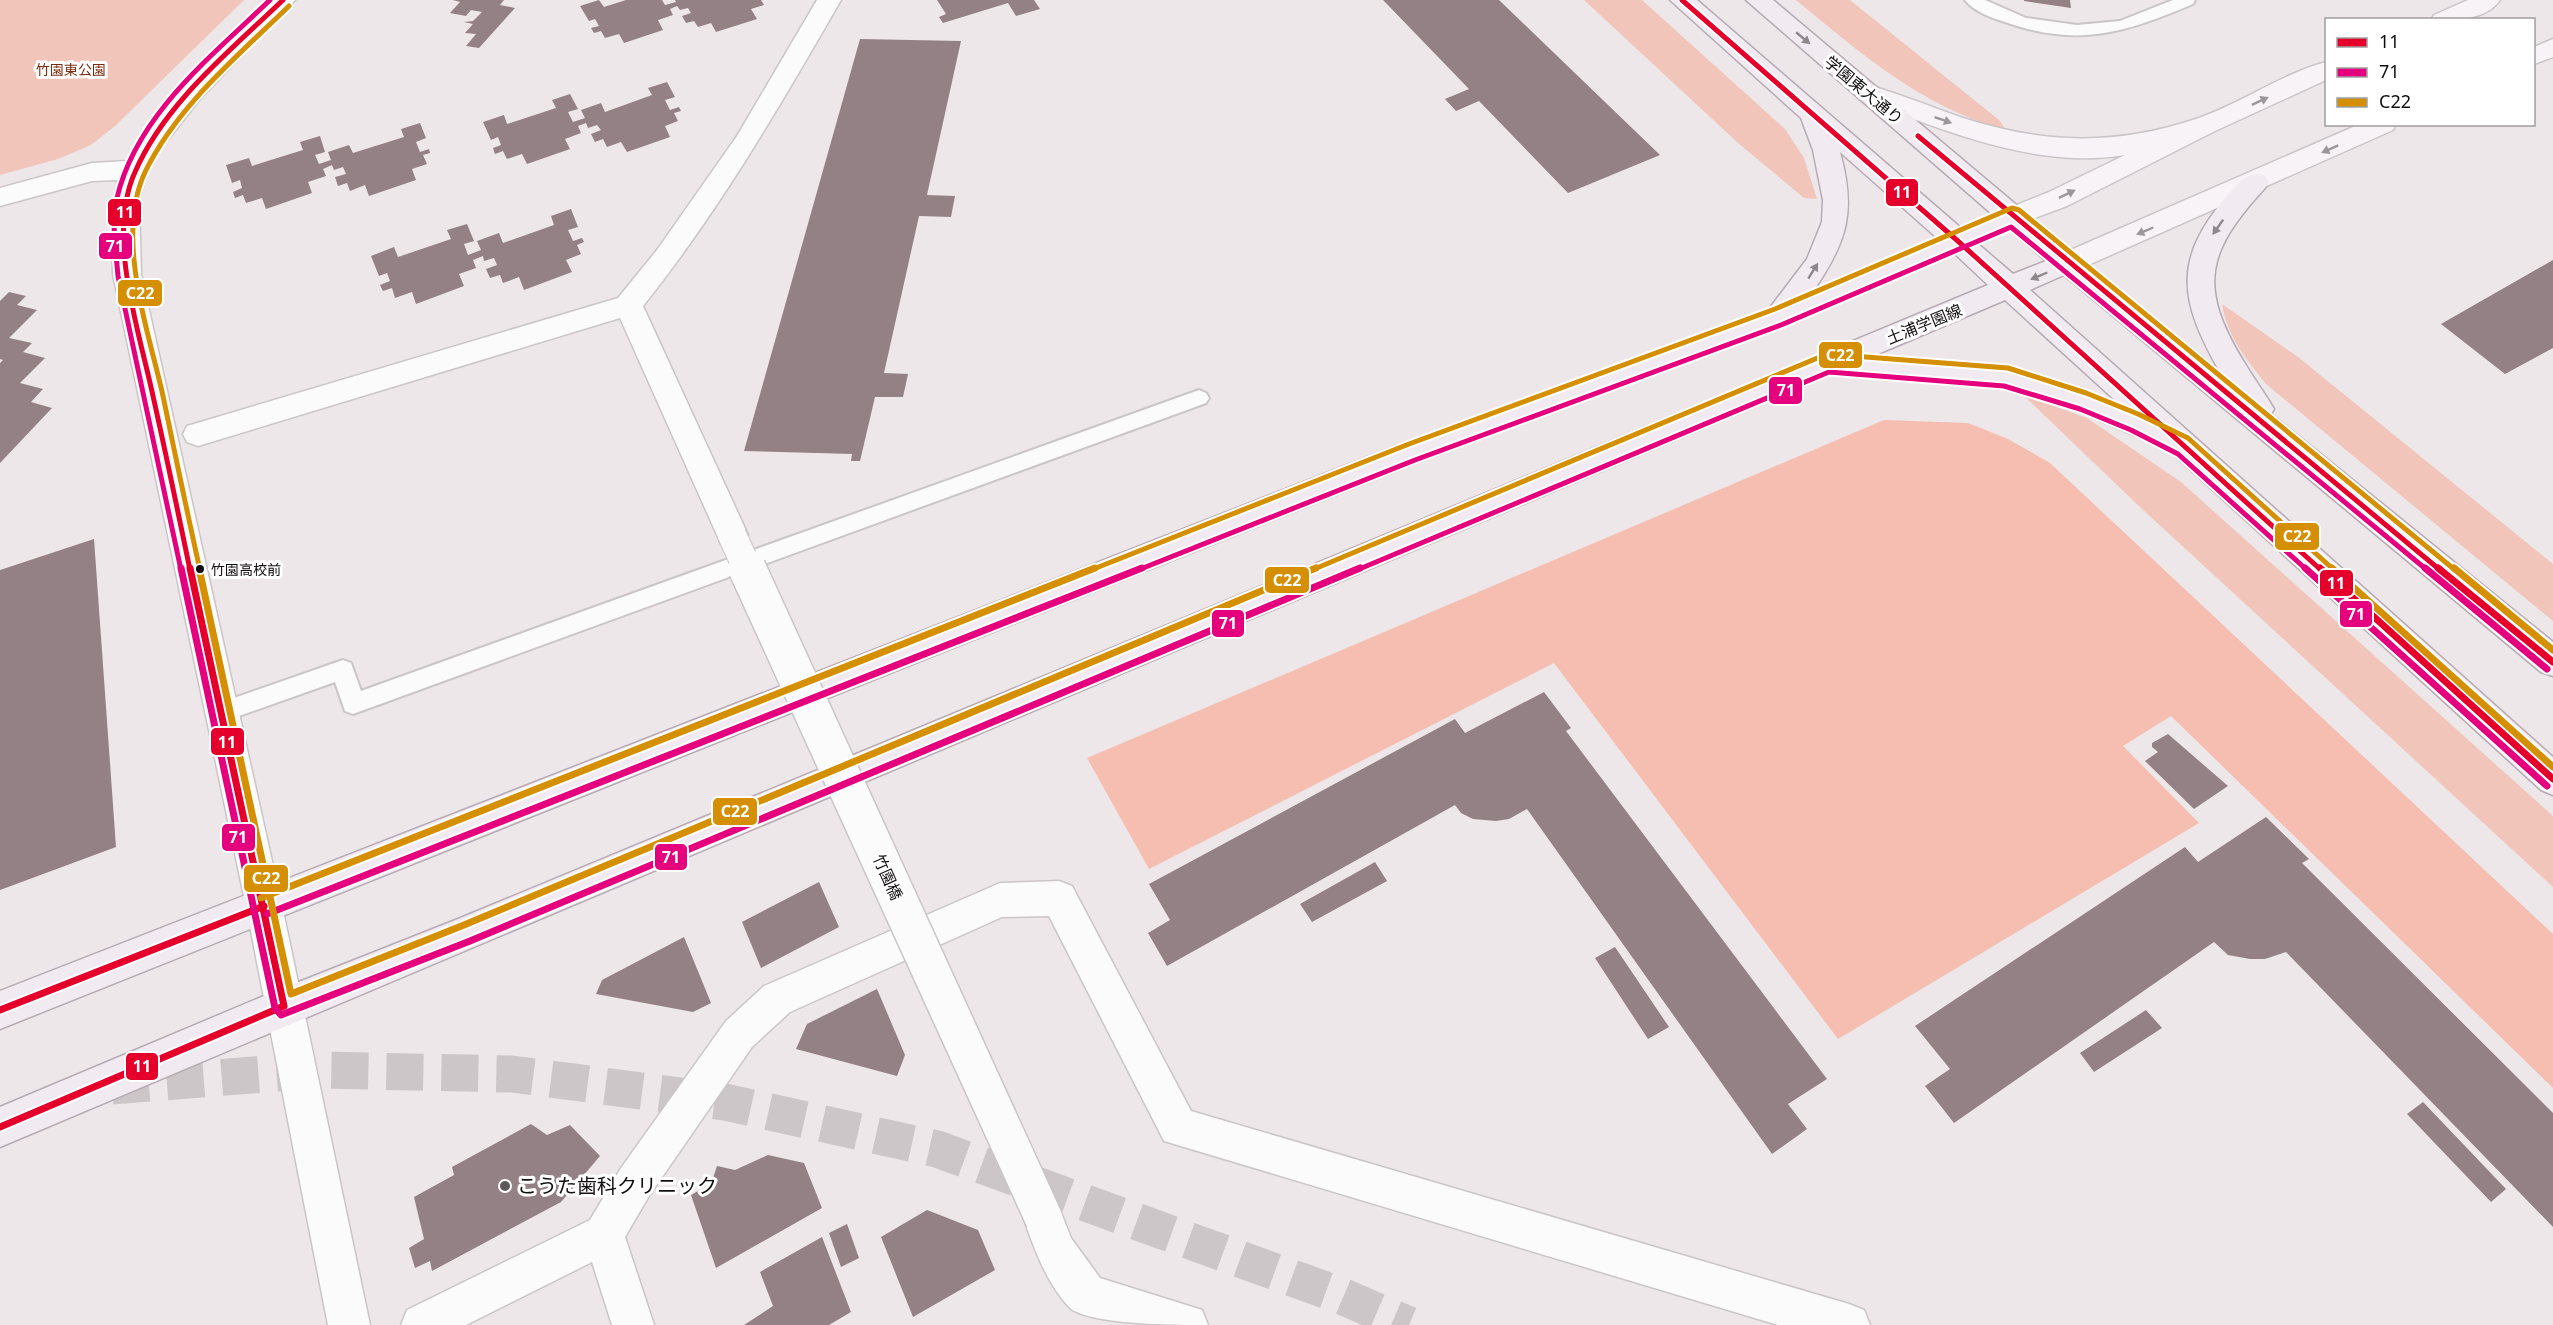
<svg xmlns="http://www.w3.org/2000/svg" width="2553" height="1325" viewBox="0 0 2553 1325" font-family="'Noto Sans','Noto Sans JP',sans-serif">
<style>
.green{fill:#f1c5ba}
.forest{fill:#f5beb0}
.building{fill:#948185}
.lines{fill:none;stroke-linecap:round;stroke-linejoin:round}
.primary-tunnel{stroke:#ccc6c8;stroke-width:37;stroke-dasharray:37 18;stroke-linecap:butt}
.service-casing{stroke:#cac5c7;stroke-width:4}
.pedestrian-casing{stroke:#cac5c7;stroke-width:3}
.minor-casing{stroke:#cac5c7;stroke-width:3}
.tertiary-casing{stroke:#cac5c7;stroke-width:3}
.secondary-casing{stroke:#cac5c7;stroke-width:3}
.primary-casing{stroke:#b7aab4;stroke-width:3}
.service{fill:#fcfbfc;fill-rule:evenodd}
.pedestrian{fill:#fcfbfc;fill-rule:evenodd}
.minor{fill:#fcfbfc;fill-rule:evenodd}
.tertiary{fill:#fcfbfc;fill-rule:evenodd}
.secondary{fill:#f7f3f6;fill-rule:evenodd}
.primary{fill:#f1ebf1;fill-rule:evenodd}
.pedestrian-bridge-far1-casing{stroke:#cac5c7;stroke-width:30;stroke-linecap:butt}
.pedestrian-bridge-casing{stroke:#cac5c7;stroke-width:40;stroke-linecap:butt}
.pedestrian-bridge-far1{stroke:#fcfbfc;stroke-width:28}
.pedestrian-bridge{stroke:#fcfbfc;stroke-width:37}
.bus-1-far1-casing{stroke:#fff;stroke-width:9}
.bus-1-casing{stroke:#fff;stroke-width:11}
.bus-2-far1-casing{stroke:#fff;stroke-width:9}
.bus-2-casing{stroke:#fff;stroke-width:11}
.bus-3-far1-casing{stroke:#fff;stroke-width:9}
.bus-3-casing{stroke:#fff;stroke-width:11}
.bus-1-far1{stroke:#e4002b;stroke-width:5}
.bus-1{stroke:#e4002b;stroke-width:7}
.bus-2-far1{stroke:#e5007d;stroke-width:5}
.bus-2{stroke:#e5007d;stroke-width:7}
.bus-3-far1{stroke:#d48f02;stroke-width:5}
.bus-3{stroke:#d48f02;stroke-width:7}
.oneway{fill:#8c888b}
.oneway2{fill:#9b979a}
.bus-dot{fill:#110e0f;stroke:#fff;stroke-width:2}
.poi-dot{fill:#5e5a5b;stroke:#fff;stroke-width:2}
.labels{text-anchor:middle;stroke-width:6;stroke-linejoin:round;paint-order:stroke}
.far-park-label{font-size:14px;fill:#7b2a0e;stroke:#fff}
.bus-label{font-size:14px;fill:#110e0f;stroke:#fff;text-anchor:start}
.street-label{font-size:16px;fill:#110e0f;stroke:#fff}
.near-poi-label{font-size:20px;fill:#110e0f;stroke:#fff;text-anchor:start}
.line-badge{stroke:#fff;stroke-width:2}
.badge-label{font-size:16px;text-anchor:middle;font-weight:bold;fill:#fff}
</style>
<rect width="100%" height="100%" fill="#ede7e9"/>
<path class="green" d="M0 0H244L115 126 91 145 58 159 0 175Z
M1584 0H1642L1785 129 1804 158 1817 199 1804 198 1738 143Z
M1796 0H1850L1999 120 2004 127 2002 129C1921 106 1860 53 1796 0Z
M2222 304 2298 357 2553 564V621L2266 384C2246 359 2227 336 2222 304Z
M2023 395 2087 418 2181 482 2553 816V887L2141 508Z"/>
<path class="forest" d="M1884 420 1968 423 2008 439 2050 463 2553 934V1088L2171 716 2123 746 2199 823 1838 1039 1554 663 1149 869 1087 758Z"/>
<path class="building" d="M453 0H504L500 5 515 8 479 48 466 46 476 34 465 33 473 24 464 22 473 21 482 12 471 10 466 16 450 13 460 2Z
M599 0 604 7 626 0H662L665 5 676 2 675 0H761L764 5 751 9 757 19 716 32 711 23 698 27 694 21 686 23 682 16 691 13 688 8 680 10 677 6 670 9 673 15 658 20 663 30 624 43 619 34 605 38 601 31 594 33 591 28 599 26 595 19 589 21 580 6Z
M937 0H1034L1040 9 1016 16 1008 3 943 23 939 17 946 14Z
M1383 0H1499L1660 155 1568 193 1479 101 1456 111 1445 99 1469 89Z
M2024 0H2070L2071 8 2024 1Z
M860 39 961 41 927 195 955 196 951 217 919 216 884 373 908 374 903 397H875L860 461H851L852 454 744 451Z
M667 82 675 97 665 100 670 110 679 107 681 111 674 113 678 121 665 126 670 137 627 152 621 142 607 147 603 139 595 142 591 134 601 130 597 125 588 128 586 123 578 126 581 133 565 139 570 149 527 164 522 154 507 159 503 151 495 154 493 148 501 145 498 137 491 140 483 122 504 115 507 124 556 108 552 100 570 94 578 109 568 112 573 122 585 118 581 110 601 103 605 112 652 95 648 88Z
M420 123 426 138 416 142 420 152 429 149 430 153 423 155 427 164 412 169 416 180 369 196 365 185 350 191 347 183 338 186 335 177 346 174 343 167 334 170 332 165 323 169 326 176 308 182 312 193 266 209 262 198 246 203 243 195 235 198 233 192 242 188 240 180 232 183 226 165 249 158 252 166 303 150 300 142 320 136 325 152 315 155 319 164 331 160 328 152 349 145 353 153 404 137 401 129Z
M571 209 578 227 568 230 573 241 582 238 584 242 577 245 581 254 566 260 572 272 524 290 519 277 503 283 500 275 490 278 486 269 497 265 494 258 484 261 483 256 473 260 476 268 459 274 464 286 416 304 412 292 395 298 392 288 383 291 380 285 390 281 387 273 379 276 371 256 394 247 398 257 451 239 447 230 467 224 474 241 464 244 468 255 481 250 477 241 499 233 503 243 554 225 551 216Z
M2553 260V348L2505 374 2441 324Z
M9 292 26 296 17 305 37 310 9 338 32 343 23 352 45 358 20 383 43 389 31 402 52 408 0 463V363L3 360 0 359V301Z
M94 539 116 847 0 890V570Z
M1544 692 1571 728 1566 731 1827 1079 1788 1104 1807 1129 1772 1154 1527 809 1509 819 1496 821 1473 819 1461 813 1455 805 1167 966 1148 933 1170 920 1149 884 1455 719 1465 733Z
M2168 734 2228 786 2194 809 2145 761 2158 752 2152 747V743Z
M2266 817 2309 859 2302 863 2553 1113V1227L2286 952 2265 959H2250L2228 955 2214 942 1954 1123 1925 1086 1950 1069 1915 1026 2185 847 2198 862Z
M1375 862 1387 881 1312 922 1300 904Z
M819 882 839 927 761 968 742 922Z
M684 937 711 1003 693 1012 596 994 602 980Z
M1615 947 1669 1027 1648 1039 1595 958Z
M877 989 905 1055 897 1076 796 1049 807 1024Z
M2146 1010 2162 1028 2094 1072 2080 1053Z
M2423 1102 2506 1189 2491 1202 2407 1114Z
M531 1124 547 1135 570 1125 600 1156 561 1202 432 1271 430 1261 415 1268 409 1248 424 1239 414 1197 454 1175 452 1167Z
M768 1155 804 1163 822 1208 716 1268 691 1195 711 1184 717 1166 735 1170Z
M927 1210 978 1230 995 1270 913 1317 881 1237Z
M847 1224 859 1258 841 1267 829 1233Z
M822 1237 851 1312 829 1325H744L773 1306 760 1272Z"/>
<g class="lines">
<path class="primary-tunnel" d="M112 1086 316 1070 512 1074 725 1102 937 1149 1339 1295 1409 1325"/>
<defs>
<path id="service" d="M1965 0H1985L2026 18 2077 25 2120 21 2173 0H2195L2193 4C2124 33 2079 48 2005 22 1992 18 1973 11 1965 0Z
M1199 390 1206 393 1209 398 1206 403 353 714 345 711 335 682 222 722 214 719 211 712 214 705 343 660 351 663 361 691Z"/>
<path id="pedestrian" d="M817 0H841C780 106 719 211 643 306L748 535 743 544 732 548 721 544 620 318 198 446 187 442 183 434 187 426 618 298 657 250 737 136Z
M1044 1199 1058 1205 1071 1238 1100 1278 1202 1310 1208 1325C1176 1325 1095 1325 1071 1309 1048 1286 1034 1249 1024 1219L1030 1205Z"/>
<path id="minor" d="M1059 881 1072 886 1191 1111 1849 1304 1864 1310 1870 1325H1778L1164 1141 1049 916 1002 917 790 1012 752 1047 649 1196 625 1237 654 1325H612L592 1262 466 1325H401L407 1310 590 1220 621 1168 726 1021 764 986 1000 883Z"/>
<path id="tertiary" d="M269 0H295L200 99 158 152 146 175 139 200 141 274 282 906 370 1325H328L246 906 113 274 112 209 118 180 92 181 0 206V188L92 163 127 161C162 98 218 50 269 0Z"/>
<path id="secondary" d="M2468 0H2500C2486 21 2453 20 2431 20L2434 15Z
M2553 39V57L2534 64V47Z
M2326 62V80L2215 131 2067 206 2013 226 2004 224 2000 217 2004 210 2049 192 2125 155C2035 170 1942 129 1859 99L1855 93 1859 87 1868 85C1900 94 1931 107 1963 118 2044 144 2115 146 2196 119 2241 104 2281 74 2326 62Z
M2360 124H2396L2393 130 2077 270 2067 273 2057 270 2053 263 2057 256Z"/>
<path id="primary" d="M1670 0H1697L1961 228 1993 215 1746 0H1773L2077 256 2220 372C2180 302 2171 260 2228 195 2239 183 2247 170 2265 176L2269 182 2265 188C2207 251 2197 286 2244 362 2253 378 2265 393 2274 409L2271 414 2553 642V676L2541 672 2064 275 2030 290 2553 757V795L2541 790 2158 440 2152 442 2141 438 2073 409 2006 388 1831 374 0 1147V1107L271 993 458 919 1988 285 1954 253 1788 324 1423 460 0 1029V991L1401 444 1769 309 1807 259 1822 222 1823 200 1813 150 1801 118ZM1840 152 1937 238 1814 290C1848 240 1856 211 1840 152ZM2010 229 2046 261 2013 274 1977 243ZM2005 300 2118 403 2006 366 1873 356Z"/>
</defs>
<use href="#service" class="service-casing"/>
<use href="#pedestrian" class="pedestrian-casing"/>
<use href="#minor" class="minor-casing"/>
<use href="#tertiary" class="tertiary-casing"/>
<use href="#secondary" class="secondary-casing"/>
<use href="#primary" class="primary-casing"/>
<use href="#service" class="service"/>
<use href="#pedestrian" class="pedestrian"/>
<use href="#minor" class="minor"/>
<use href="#tertiary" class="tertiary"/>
<use href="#secondary" class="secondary"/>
<use href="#primary" class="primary"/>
<defs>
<path id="pedestrian-bridge-far1" d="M732 535 748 570"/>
<path id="pedestrian-bridge" d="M747 568 1044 1219"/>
</defs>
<use href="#pedestrian-bridge-far1" class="pedestrian-bridge-far1-casing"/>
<use href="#pedestrian-bridge" class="pedestrian-bridge-casing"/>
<use href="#pedestrian-bridge-far1" class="pedestrian-bridge-far1"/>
<use href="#pedestrian-bridge" class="pedestrian-bridge"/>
<defs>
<path id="bus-1-far1" d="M1682 0 1959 242 2321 570
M1918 136 2440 570
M190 570C178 512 166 454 153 396 139 330 106 236 135 172 165 103 230 51 283 0"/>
<path id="bus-1" d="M190 568 284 1006
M2320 568 2553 779
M2438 568 2553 662
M0 1010 264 906
M0 1127 284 1006"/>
<path id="bus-2-far1" d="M181 570 118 276C116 251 111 223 117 198 136 115 212 56 270 0
M1138 570 1415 460 1781 325 2011 227 2427 570
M1357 570 1829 372 2004 386 2080 409 2131 430 2178 454 2307 570"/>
<path id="bus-2" d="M181 568 275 1008 281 1015 470 941 1360 568
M2305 568 2547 786
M2425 568 2547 669
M267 914 1142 568"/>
<path id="bus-3-far1" d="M200 570C187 512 175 454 163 396 148 329 114 235 146 170 179 104 238 56 289 6
M1091 570 1409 444 1775 309 2012 208 2019 210 2455 570
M1312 570 1827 354 2008 368 2086 393 2138 414 2188 438 2334 570"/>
<path id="bus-3" d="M199 568 291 994 464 925 1316 568
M2332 568 2553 767
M2454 568 2553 650
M261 898 1095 568"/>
</defs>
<use href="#bus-1-far1" class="bus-1-far1-casing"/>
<use href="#bus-1" class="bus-1-casing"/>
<use href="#bus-2-far1" class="bus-2-far1-casing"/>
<use href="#bus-2" class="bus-2-casing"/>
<use href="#bus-3-far1" class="bus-3-far1-casing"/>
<use href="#bus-3" class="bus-3-casing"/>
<use href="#bus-1-far1" class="bus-1-far1"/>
<use href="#bus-1" class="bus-1"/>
<use href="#bus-2-far1" class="bus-2-far1"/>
<use href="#bus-2" class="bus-2"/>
<use href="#bus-3-far1" class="bus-3-far1"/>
<use href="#bus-3" class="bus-3"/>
</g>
<defs><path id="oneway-solid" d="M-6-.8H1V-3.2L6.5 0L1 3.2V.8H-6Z" transform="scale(1.5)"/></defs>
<g class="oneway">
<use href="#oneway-solid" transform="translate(1803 38) rotate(40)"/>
<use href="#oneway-solid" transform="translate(2218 227) rotate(125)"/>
<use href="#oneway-solid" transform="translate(1813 271) rotate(-58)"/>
<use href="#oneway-solid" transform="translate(2039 276) rotate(157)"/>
</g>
<g class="oneway2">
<use href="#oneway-solid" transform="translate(2260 101) rotate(-25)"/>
<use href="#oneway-solid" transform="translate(1943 120) rotate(19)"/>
<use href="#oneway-solid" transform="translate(2330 149) rotate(156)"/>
<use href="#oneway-solid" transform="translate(2067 194) rotate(-26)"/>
<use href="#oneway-solid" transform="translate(2145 231) rotate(157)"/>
</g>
<circle class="bus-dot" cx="200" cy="569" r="5"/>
<circle class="poi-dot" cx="505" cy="1186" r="6"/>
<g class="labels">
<g class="far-park-label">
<text x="71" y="75">竹園東公園</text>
</g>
<g class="bus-label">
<text x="211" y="575">竹園高校前</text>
</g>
<g class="street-label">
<text transform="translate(1864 90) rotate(40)" y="6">学園東大通り</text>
<text transform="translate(1924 324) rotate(-22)" y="6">土浦学園線</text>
<text transform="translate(888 877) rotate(66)" y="6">竹園橋</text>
</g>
<g class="near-poi-label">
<text x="517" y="1193">こうた歯科クリニック</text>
</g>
</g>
<g class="line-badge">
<rect x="1885" y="178" width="34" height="29" rx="6" fill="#e4002b"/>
<rect x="107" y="198" width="35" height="29" rx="6" fill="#e4002b"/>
<rect x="98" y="232" width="35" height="28" rx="6" fill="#e5007d"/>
<rect x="117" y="279" width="46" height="28" rx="6" fill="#d48f02"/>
<rect x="1818" y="341" width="45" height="28" rx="6" fill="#d48f02"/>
<rect x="1768" y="376" width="35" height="29" rx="6" fill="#e5007d"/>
<rect x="2274" y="522" width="46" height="29" rx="6" fill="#d48f02"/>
<rect x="1264" y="566" width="46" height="28" rx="6" fill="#d48f02"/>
<rect x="2319" y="569" width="35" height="28" rx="6" fill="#e4002b"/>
<rect x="2339" y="600" width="34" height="28" rx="6" fill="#e5007d"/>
<rect x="1211" y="609" width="34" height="29" rx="6" fill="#e5007d"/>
<rect x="210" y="727" width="35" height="29" rx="6" fill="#e4002b"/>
<rect x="712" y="797" width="46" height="29" rx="6" fill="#d48f02"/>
<rect x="221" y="823" width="35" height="29" rx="6" fill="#e5007d"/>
<rect x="654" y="843" width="34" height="28" rx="6" fill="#e5007d"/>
<rect x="243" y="864" width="46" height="29" rx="6" fill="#d48f02"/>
<rect x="125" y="1052" width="34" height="29" rx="6" fill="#e4002b"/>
</g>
<g class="badge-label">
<text x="1902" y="198">11</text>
<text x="125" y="218">11</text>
<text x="115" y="252">71</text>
<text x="140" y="299">C22</text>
<text x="1840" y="361">C22</text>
<text x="1786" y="396">71</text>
<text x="2297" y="542">C22</text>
<text x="1287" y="586">C22</text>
<text x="2336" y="589">11</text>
<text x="2356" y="620">71</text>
<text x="1228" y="629">71</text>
<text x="227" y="748">11</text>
<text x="735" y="817">C22</text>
<text x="238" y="843">71</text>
<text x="671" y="863">71</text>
<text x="266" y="884">C22</text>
<text x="142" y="1072">11</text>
</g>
<rect x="2325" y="18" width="210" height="108" fill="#ffffff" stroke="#a09f9f" stroke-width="1.5"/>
<rect x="2337" y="38" width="30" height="9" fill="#e4002b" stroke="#a09f9f" stroke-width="1.5"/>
<text x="2379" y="48" font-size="18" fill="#110e0f">11</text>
<rect x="2337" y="68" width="30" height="9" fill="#e5007d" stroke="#a09f9f" stroke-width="1.5"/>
<text x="2379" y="78" font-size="18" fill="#110e0f">71</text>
<rect x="2337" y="98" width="30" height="9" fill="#d48f02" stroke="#a09f9f" stroke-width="1.5"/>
<text x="2379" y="108" font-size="18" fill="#110e0f">C22</text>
</svg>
